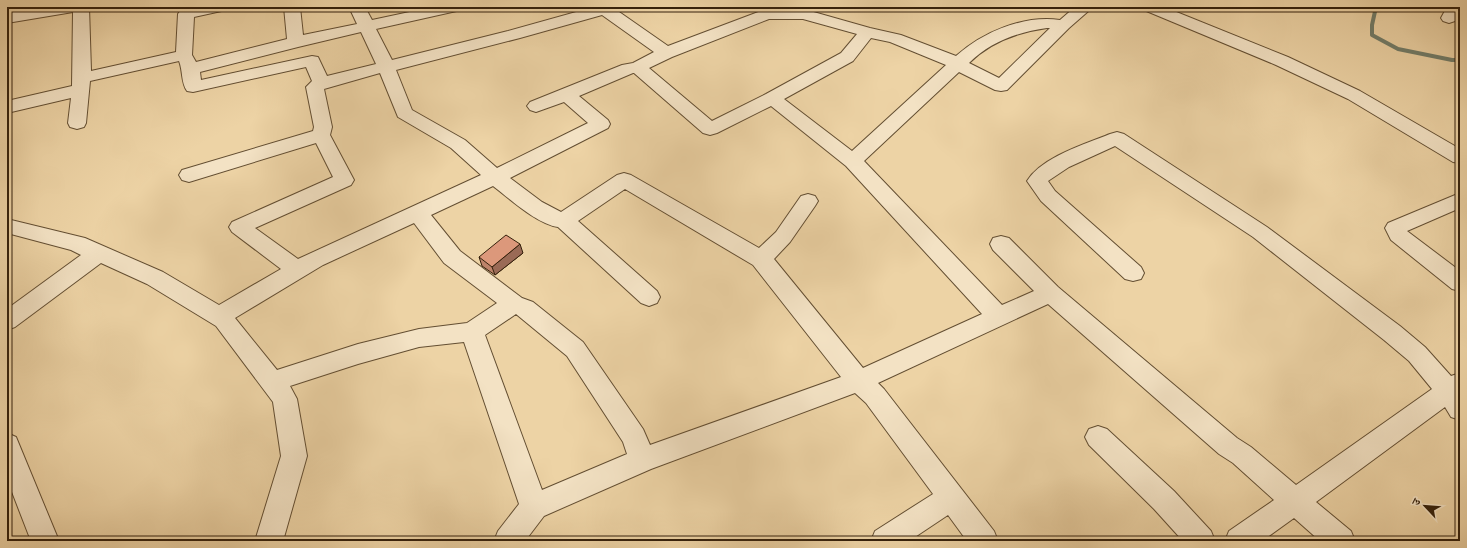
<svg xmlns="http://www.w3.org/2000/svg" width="1467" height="548" viewBox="0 0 1467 548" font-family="'IM FELL DW Pica','Noto Serif Devanagari',serif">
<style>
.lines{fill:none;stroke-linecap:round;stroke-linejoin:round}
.stream{stroke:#717c69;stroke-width:4}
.minor-casing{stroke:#634e32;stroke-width:2}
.minor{fill:#f3e2c4;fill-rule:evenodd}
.wall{fill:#bd836a;stroke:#35210c}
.shaded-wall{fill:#9a6a56;stroke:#35210c}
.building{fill:#dc987b;stroke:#35210c}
</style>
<rect width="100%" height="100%" fill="#edd3a5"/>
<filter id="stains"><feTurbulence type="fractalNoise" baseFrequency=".005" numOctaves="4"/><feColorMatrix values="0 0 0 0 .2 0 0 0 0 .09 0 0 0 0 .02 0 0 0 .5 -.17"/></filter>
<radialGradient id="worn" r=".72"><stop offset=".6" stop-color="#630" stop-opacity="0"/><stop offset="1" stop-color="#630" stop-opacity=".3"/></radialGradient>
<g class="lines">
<path class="stream" d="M1376 7 1372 25V35L1398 49 1452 60H1460"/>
<defs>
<path id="minor" d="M47 7H89L91 71 176 52 178 14 180 11 197 7H228L226 10 194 17 192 55 196 62 287 39 284 7H300L303 35 357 24 349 7H365L372 20 433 7H463L461 10 376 29 392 60 508 31 594 7H612L668 46 761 11 767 9H804L810 11 870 28 901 35 956 56C983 32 1023 15 1060 20L1075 7H1093L1069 28 1007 90 1001 91 995 90 959 72 864 161 1002 305 1034 291 993 250 990 244 993 238 1001 236 1009 238 1058 287 1237 438 1251 447 1296 485 1432 389 1409 361 1384 340 1253 237 1115 146 1069 167 1048 181 1055 191 1141 267 1144 273 1141 279 1133 281 1125 279 1041 201 1027 181C1042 157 1085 144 1110 134L1117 132 1124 134 1267 227 1400 326 1425 347 1451 376 1460 373V420L1451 417 1445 407 1316 502 1351 531 1355 541H1320L1294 518 1262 541H1225L1229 531 1274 500 1233 463 1219 454 1048 304 878 383 884 389 994 531 998 541H967L948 515 909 541H871L875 531 933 494 866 403 855 393 651 469 544 516 525 541H494L498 531 519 504 464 342 419 347 358 364 290 386 297 399 307 456 283 541H255L281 456 273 402 216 326 147 284 101 263 15 327 7 330V309L81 255 71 250 7 233V219L85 238 163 272 219 305 281 269 232 232 229 227 232 222 333 177 316 143 189 182 182 180 179 175 182 170 313 131 314 127 306 87 312 81 306 67 193 92 187 91C181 83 183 71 179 61L90 81 86 123 84 127 77 129 70 127 68 123 71 98 7 113V101L72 86 73 12 7 23V13ZM602 15 654 52 633 63 622 65 530 102 527 106 530 110 536 112 564 102 588 123 497 168 465 140 412 110 396 70 520 38ZM769 19H803L857 34 841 53 766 94 712 121 649 68 672 57ZM1047 28H1050L999 78 969 63C990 42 1018 32 1047 28ZM361 32 376 64 327 76 318 57 312 56 201 80 200 72 298 47ZM871 38 890 42 946 65 852 151 784 99 853 61ZM380 73 398 117 451 148 481 175 298 259 255 228 351 185 354 180 330 135 332 127 324 89ZM633 73H634L703 133 710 135 717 133 771 106 846 166 982 314 863 368 774 259 790 242 815 206 818 201 815 196 808 194 801 196 776 232 759 248 631 175 624 173 617 175 561 212 542 202 510 178 608 128 610 124 608 120 579 96ZM493 186C510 199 537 224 558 227L641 303 649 306 657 303 660 297 657 291 578 221 625 189 753 265 841 377 650 445 643 429 583 342 533 302 522 298 460 251 431 215ZM414 223 444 263 497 303 467 323 419 329 358 344 277 370 235 318 323 265ZM516 314 567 356 623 442 627 454 542 490 485 335Z
M1142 7H1164L1288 57 1360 91 1460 149V163L1453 162 1348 99 1276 65 1144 10Z
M1447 7H1460V13L1455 21 1449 23 1443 21 1441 18Z
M1460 193V208L1407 231 1460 271V291L1452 289 1391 240 1385 228 1388 223Z
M1098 426 1107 429 1174 491 1211 531 1215 541H1183L1154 509 1089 445 1085 437 1089 429Z
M7 433 16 437 59 541H31L7 479Z"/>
</defs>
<use href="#minor" class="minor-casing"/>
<use href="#minor" class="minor"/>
</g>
<path class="wall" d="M523 253 495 275 482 266 479 257Z"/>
<path class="shaded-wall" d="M520 244 523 253 495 275 492 267Z"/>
<path class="building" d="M506 235 520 244 492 267 479 257Z"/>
<rect width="1467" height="548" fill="none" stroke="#edd3a5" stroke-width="24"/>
<rect x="8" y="8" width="1451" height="532" fill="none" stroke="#35210c" stroke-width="2"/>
<rect x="12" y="12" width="1443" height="524" fill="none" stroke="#35210c"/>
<g transform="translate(1425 506) rotate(296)" stroke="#f3e2c4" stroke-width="3" paint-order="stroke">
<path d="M0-3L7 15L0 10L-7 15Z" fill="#35210c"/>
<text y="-6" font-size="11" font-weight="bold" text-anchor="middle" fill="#35210c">उ</text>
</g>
<rect width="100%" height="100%" filter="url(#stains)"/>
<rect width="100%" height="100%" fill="url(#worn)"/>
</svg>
